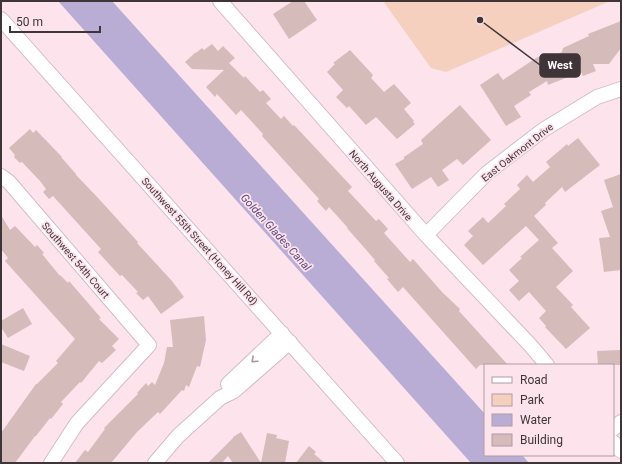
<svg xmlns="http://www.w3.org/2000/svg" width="622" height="464" viewBox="0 0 622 464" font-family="Roboto,sans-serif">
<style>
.green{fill:#f5d0be}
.water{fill:#b9add5}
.building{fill:#d5bbba}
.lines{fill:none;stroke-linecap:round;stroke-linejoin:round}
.minor-casing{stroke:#d4bcc5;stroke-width:16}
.minor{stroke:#fff;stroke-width:14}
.oneway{stroke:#9f9a9c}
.labels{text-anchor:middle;stroke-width:3.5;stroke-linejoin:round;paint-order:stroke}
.street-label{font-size:10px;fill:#3f3539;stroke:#fce3ec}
.water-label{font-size:11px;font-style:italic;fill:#5b487e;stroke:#fce3ec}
.leader{fill:none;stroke:#3f3539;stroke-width:1.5}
.callout-dot{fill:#3f3539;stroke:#fce3ec;stroke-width:1.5}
.callout{fill:#3f3539;stroke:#3f3539;stroke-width:1.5}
.callout-label{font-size:11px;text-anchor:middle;font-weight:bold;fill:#fff}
</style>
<rect width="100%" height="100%" fill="#fce3ec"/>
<path class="green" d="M383 1H610L446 72 431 68Z"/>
<path class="water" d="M58 1H112L485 414V455H522L529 463H471Z"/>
<path class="building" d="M293 1H304L317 20 289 39 273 14Z
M621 21V48L609 64H593L596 71 583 76 581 72 548 85 547 81 529 92 531 95 514 106 521 117 506 126 480 85 498 73 503 80 536 58 547 53 549 58 562 52 563 48 589 36 588 34Z
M212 44 218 51 223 46 235 58 229 63 244 78 245 76 260 92 263 90 271 99 266 103 281 119 284 116 293 126 294 125 324 157 352 187 348 191 376 221 379 219 388 229 384 233 410 262 413 259 442 292 460 309 459 311 508 365H480L476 369 403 287 398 292 387 279 389 278 374 261 375 260 347 228H348L329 207 326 211 317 201 319 199 262 136 263 134 241 110 236 115 217 94 215 97 206 87 224 70 192 69 185 62 196 52V53L202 48 204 50Z
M350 50 373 75 371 78 384 92 394 84 411 103 404 109 414 121 413 122 415 124 397 139 376 117 366 125 349 106 347 108 336 97 343 90 327 72 335 64 333 63Z
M460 105 491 140 463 165 457 159 442 170 449 180 438 187 431 177 412 189 395 164 404 159V157L423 144 421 140Z
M30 129 33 133 36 130 62 157H61L76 174V175L99 199 138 242 137 243 172 281 184 297 161 314 148 296 143 300 136 293 138 292 122 275 120 276 98 252 101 249 53 196 49 199 43 192 46 189 40 181 22 162 20 163 14 157 15 155 9 148Z
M578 138 600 165 565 192 562 187 545 203 546 205 534 216 558 243 552 248 573 271 556 287 573 305 571 307 590 328 566 349 545 327 546 326 539 318 546 311 529 292 519 301 509 290 519 281 509 270 522 258 520 257 539 240 526 226 483 265 464 245 473 236 468 231 483 217 488 223 506 206 504 204 520 189 517 185 527 175 533 182 550 167 546 162 567 144 568 146Z
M621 174V270L604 272 599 238 610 237 601 211 613 207 604 180Z
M1 215 10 230 15 226 35 247 37 245 44 253 42 254 60 276V275L68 283 69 281 101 318 99 319 119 339 112 346 116 350 102 363 99 361 81 383 80 382 61 402 63 404 51 419 50 418 36 436H35L15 463H1V433L36 384H37L58 363 56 361 75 339 5 261 8 258 1 249Z
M23 308 32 324 8 338 1 327V321Z
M204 316 206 340 200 367 197 366 189 387 186 385 184 391 182 390 160 414 158 412 137 432 111 463H75L85 450 88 452 105 429 104 428 138 394 137 393 146 383 148 386 152 382 155 385 164 363 167 347H173L170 320Z
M1 344 30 356 24 371 1 362Z
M621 350V365H598L597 351Z
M241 432 261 463H233L228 456 222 463H208L233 438V437Z
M267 433 277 435 276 438 289 441 285 463H261Z
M309 446 316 452 314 454 325 463H296Z"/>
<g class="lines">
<defs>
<path id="minor" d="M220 1 426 235 531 346 547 365
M1 19 397 463
M1 176 9 182 149 345 77 423 51 463
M426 235 487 173 543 130 597 97 621 89
M228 384 282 333
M613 429 621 422
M613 442 621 451
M155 463 178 436 220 398 234 391 290 342"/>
</defs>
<use href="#minor" class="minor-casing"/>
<use href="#minor" class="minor"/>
</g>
<defs><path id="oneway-chevron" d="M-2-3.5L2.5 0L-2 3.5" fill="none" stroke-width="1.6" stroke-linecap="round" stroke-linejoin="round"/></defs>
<use class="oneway" href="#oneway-chevron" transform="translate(254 360) rotate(137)"/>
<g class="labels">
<g class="street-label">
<text transform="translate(517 152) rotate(-38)" y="4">East Oakmont Drive</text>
<text transform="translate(381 185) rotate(49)" y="4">North Augusta Drive</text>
<text transform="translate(200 241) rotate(48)" y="4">Southwest 55th Street (Honey Hill Rd)</text>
<text transform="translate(76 260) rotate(49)" y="4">Southwest 54th Court</text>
</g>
<g class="water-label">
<text transform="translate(276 232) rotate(48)" y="4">Golden Glades Canal</text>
</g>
</g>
<path class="leader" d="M480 20L540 65"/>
<circle class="callout-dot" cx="480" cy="20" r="4"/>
<rect class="callout" x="540" y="54" width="40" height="23" rx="4"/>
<g class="callout-label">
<text x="560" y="69">West</text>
</g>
<rect width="622" height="464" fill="none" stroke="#3f3539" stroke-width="4"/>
<rect x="484" y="364" width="130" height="92" fill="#fce3ec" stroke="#b09da4"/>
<rect x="492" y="377" width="20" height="6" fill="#ffffff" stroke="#b09da4"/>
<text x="520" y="384" font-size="12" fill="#3f3539">Road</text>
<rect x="492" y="394" width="20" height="12" fill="#f5d0be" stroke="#b09da4"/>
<text x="520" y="404" font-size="12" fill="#3f3539">Park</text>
<rect x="492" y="414" width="20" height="12" fill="#b9add5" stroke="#b09da4"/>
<text x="520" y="424" font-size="12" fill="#3f3539">Water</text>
<rect x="492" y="434" width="20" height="12" fill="#d5bbba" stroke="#b09da4"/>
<text x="520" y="444" font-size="12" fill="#3f3539">Building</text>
<path d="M10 26v6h90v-6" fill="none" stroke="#3f3539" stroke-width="2"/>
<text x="16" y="26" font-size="12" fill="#3f3539" stroke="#fce3ec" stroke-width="3" paint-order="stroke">50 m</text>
</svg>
